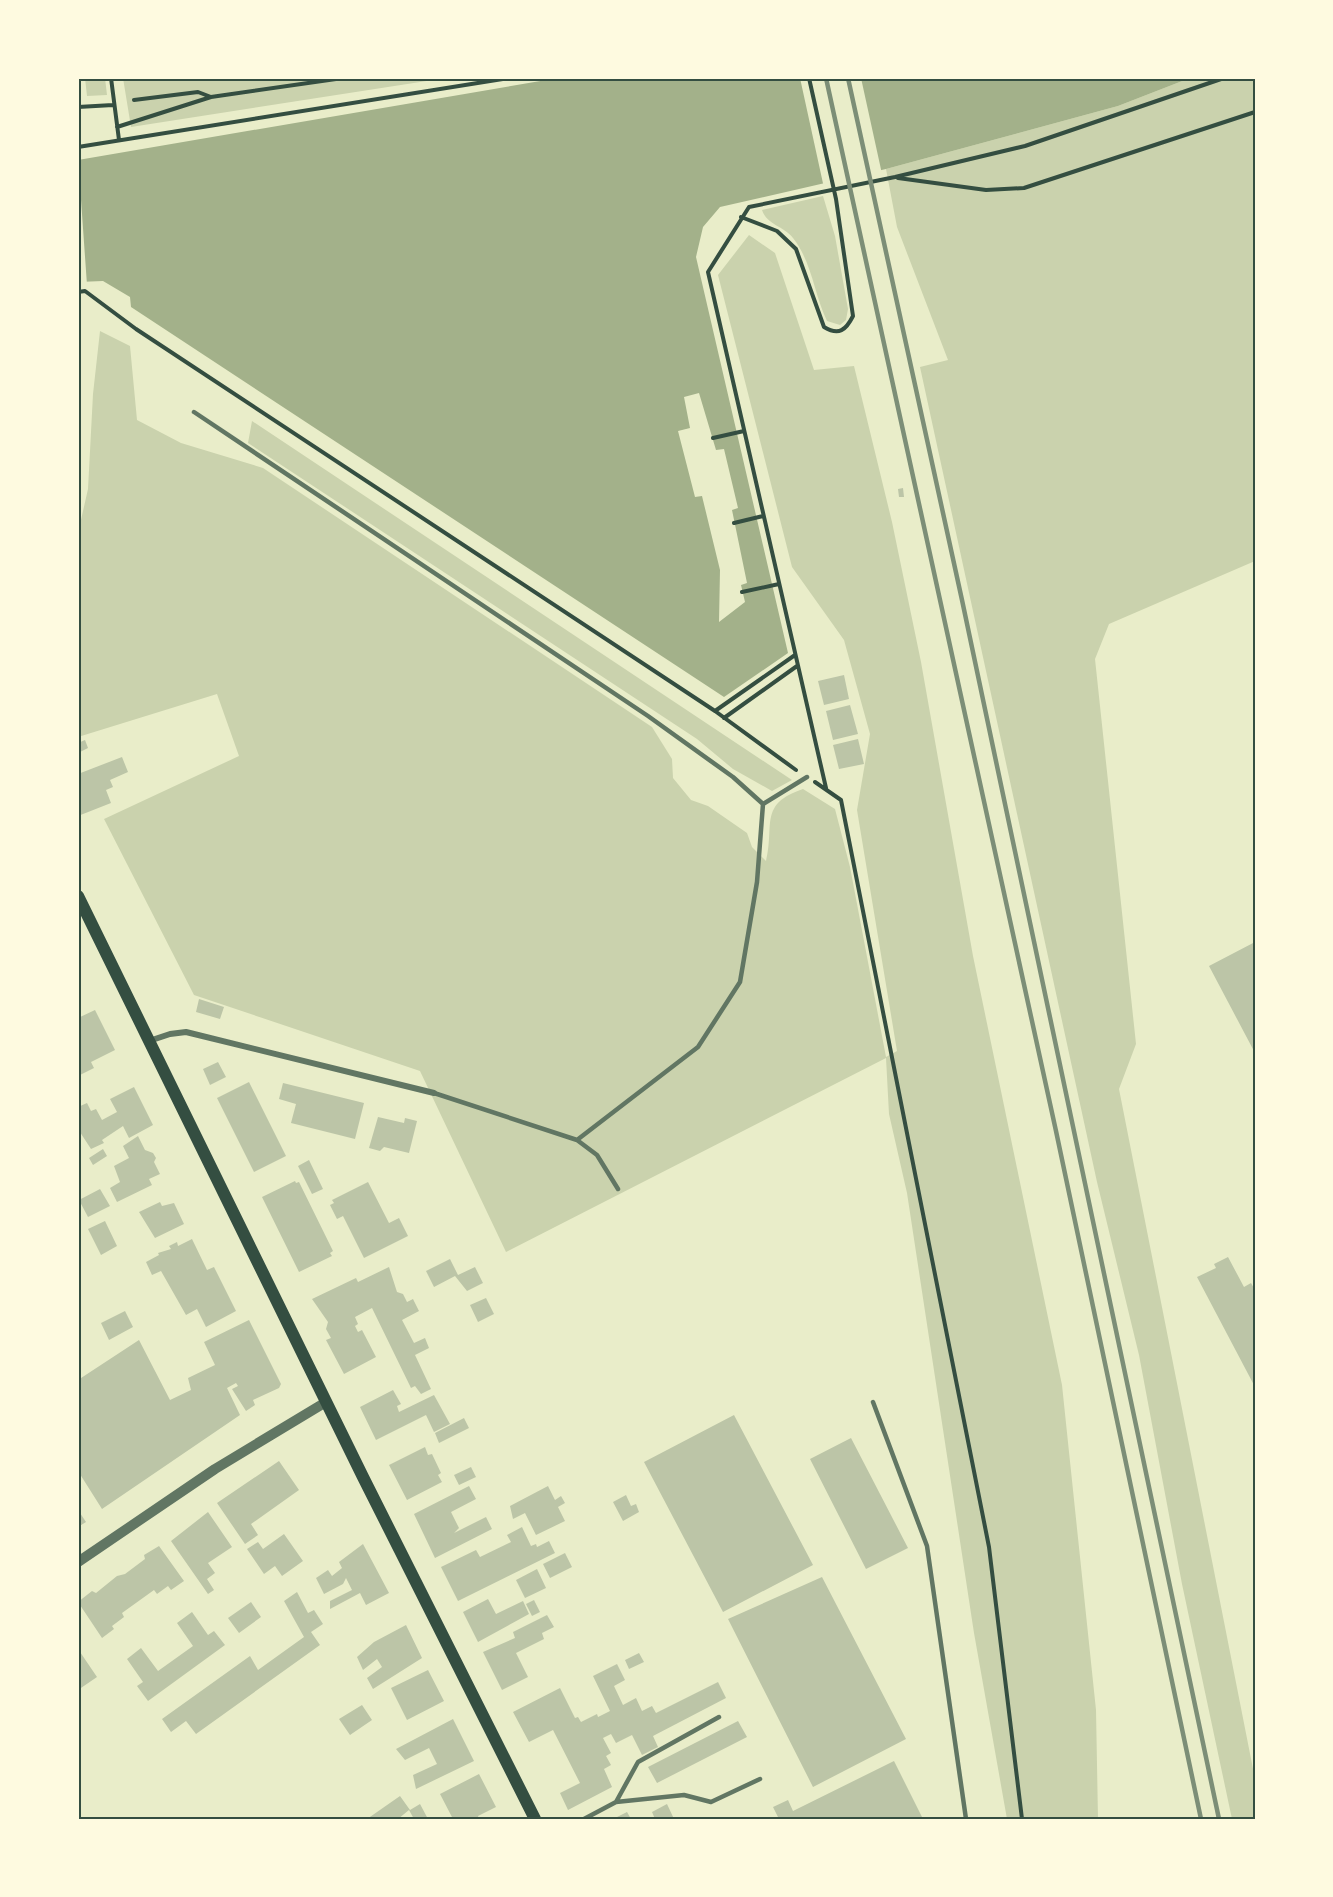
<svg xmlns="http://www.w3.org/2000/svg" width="1333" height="1897" viewBox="0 0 1333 1897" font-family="Roboto,sans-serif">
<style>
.green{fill:#cad2ad}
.water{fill:#a3b18a}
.pier{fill:#e9edc9}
.building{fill:#bcc5a7}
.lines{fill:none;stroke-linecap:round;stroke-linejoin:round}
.path{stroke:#344e41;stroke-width:4}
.service{stroke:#617663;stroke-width:4.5}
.minor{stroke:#617663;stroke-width:6}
.tertiary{stroke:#617663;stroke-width:10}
.secondary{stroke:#344e41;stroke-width:12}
.rail{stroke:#7c8e77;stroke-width:4.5}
.neatline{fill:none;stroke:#344e41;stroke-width:2}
</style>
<rect width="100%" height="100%" fill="#e9edc9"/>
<path class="green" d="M85 78H105L107 95 87 96Z
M123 78H446L131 127Z
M1190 78H1255V561L1109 624 1095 659 1136 1044 1119 1089 1255 1779V1819H1232L1182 1584 1139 1355 1097 1182 920 367 948 360 897 227 886 169 1118 106Z
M823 196 835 236 848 309 846 320 840 325 827 321C814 294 812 262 793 238 784 226 767 225 762 210Z
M749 235 775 253 814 370 854 366 892 522 921 662 973 956 1062 1385 1096 1710 1098 1819H1007L974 1633 907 1193 889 1114 886 1058 506 1252 420 1071 194 995 104 819 239 756 217 694 78 737V533L88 489 93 394 100 331 130 346 137 420 181 443 263 468 652 727 672 759 673 778 691 800 708 806 747 833 752 847 766 861C775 825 758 804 803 789L835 809 850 867 886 1057 897 1051 857 810 870 734 844 640 792 567 718 275Z
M252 421 792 780 772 791 733 769 697 739 248 443Z"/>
<path class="water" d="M558 78H1190L1118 106 886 169 720 207 703 227 696 257 788 653 724 697 131 307 130 297 103 281 78 282V160Z"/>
<path class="pier" d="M800 78H861L882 174 824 188Z
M78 157 87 285H78Z
M699 393 716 450 724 449 738 508 732 510 747 583 741 585 745 602 719 622 720 570 702 496 695 497 678 431 690 428 684 397Z"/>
<path class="building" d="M903 488 904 497H899L898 489Z
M844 675 849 699 824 705 818 681Z
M850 705 858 734 833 740 826 711Z
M858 739 864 764 839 769 833 745Z
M85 740 88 748 78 753V743Z
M122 757 128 772 110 780 113 787 106 790 111 803 78 816V774Z
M1255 942V1053L1209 966Z
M199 999 224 1007 220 1019 196 1012Z
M95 1010 115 1050 91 1062 94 1068 78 1076V1018Z
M218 1062 226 1077 210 1085 203 1069Z
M249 1082 286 1156 254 1172 217 1098Z
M283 1083 364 1103 355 1139 291 1123 296 1104 279 1099Z
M134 1087 153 1125 129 1138 123 1126 102 1140 104 1143 91 1149 78 1129V1107L87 1103 91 1111 96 1109 102 1120 117 1112 110 1099Z
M378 1117 404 1123 405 1118 417 1121 409 1153 384 1147 380 1151 369 1148Z
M138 1136 145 1150 153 1153 156 1158 154 1162 160 1174 149 1179 152 1185 117 1202 110 1188 120 1182 114 1166 129 1158 123 1146Z
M103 1149 107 1156 93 1165 89 1158Z
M309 1160 323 1189 312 1194 298 1166Z
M295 1181 296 1183 299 1182 333 1251 330 1253 332 1256 299 1272 262 1197Z
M368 1182 389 1223 399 1218 408 1236 364 1258 343 1216 337 1219 330 1205 334 1203 332 1200Z
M100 1189 110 1206 88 1217 79 1200Z
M160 1202 162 1206 174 1203 184 1224 155 1238 139 1212Z
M105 1221 117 1246 101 1255 88 1229Z
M192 1239 207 1270 214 1267 236 1311 206 1327 197 1309 186 1315 161 1271 152 1275 146 1262 159 1255 158 1253 171 1249 169 1246 177 1242 178 1246Z
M1228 1257 1244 1287 1251 1283 1255 1290V1387L1197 1277 1216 1268 1214 1264Z
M450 1259 458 1275 475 1267 483 1283 467 1291 455 1276 434 1287 426 1271Z
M389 1267 397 1292 403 1294 407 1302 413 1299 419 1311 402 1320 414 1343 425 1338 429 1348 415 1355 431 1389 421 1394 415 1386 411 1388 372 1308 355 1317 358 1324 355 1326 358 1332 362 1330 376 1357 344 1374 326 1340 331 1338 326 1329 328 1322 312 1299 356 1278 358 1282Z
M486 1298 494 1314 478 1322 470 1305Z
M125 1311 133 1327 109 1340 101 1323Z
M249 1320 281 1384 279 1388 253 1400 255 1405 246 1411 232 1389 238 1386 236 1383 227 1388 240 1415 102 1509 78 1471V1380L139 1340 170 1400 191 1390 188 1378 215 1365 204 1342Z
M393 1390 401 1404 397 1406 399 1412 434 1395 450 1424 434 1432 426 1415 376 1440 360 1407Z
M734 1415 813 1565 723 1612 644 1462Z
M464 1418 469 1428 439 1443 435 1433Z
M851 1438 908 1548 866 1569 810 1459Z
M425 1447 428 1455 432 1454 441 1473 438 1475 442 1482 407 1500 389 1465Z
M279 1461 299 1490 251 1524 258 1535 245 1544 217 1503Z
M471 1467 476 1477 459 1485 454 1475Z
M469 1486 476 1499 451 1512 459 1528 454 1533 486 1517 492 1529 435 1558 414 1514Z
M548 1486 555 1500 561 1496 565 1503 558 1507 565 1521 536 1535 525 1513 513 1519 510 1506Z
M626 1495 631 1506 636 1504 639 1512 623 1521 613 1502Z
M78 1510 86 1522 78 1527Z
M208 1512 232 1547 208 1563 215 1573 207 1579 214 1590 208 1594 171 1541Z
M522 1527 531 1546 536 1544 537 1547 549 1541 555 1553 458 1601 441 1567 476 1550 480 1557 511 1542 507 1535Z
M284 1534 303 1561 282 1576 275 1566 264 1574 247 1549 258 1542 263 1549Z
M363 1544 389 1593 366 1605 360 1593 330 1609V1601L352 1590 346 1578 343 1584 324 1594 316 1578 328 1570 332 1576 342 1568 339 1562Z
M159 1546 184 1581 171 1590 168 1586 157 1594 154 1590 122 1613 124 1617 112 1626 114 1629 102 1638 78 1602 92 1591 96 1593 117 1576 125 1574 145 1559 144 1555Z
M565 1553 572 1567 550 1578 543 1564Z
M537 1569 546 1588 525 1598 516 1580Z
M822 1577 906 1739 813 1787 728 1619Z
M297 1592 308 1613 314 1610 323 1624 311 1632 320 1645 196 1734 186 1721 171 1732 162 1719 250 1656 258 1670 304 1637 284 1601Z
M488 1599 496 1614 523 1601 529 1614 478 1642 463 1612Z
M534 1600 540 1612 532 1616 526 1604Z
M251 1602 261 1617 239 1633 228 1618Z
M192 1612 208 1635 214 1631 225 1645 148 1701 137 1686 143 1682 127 1659 141 1648 158 1671 193 1646 177 1623Z
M547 1615 554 1627 542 1633 544 1639 516 1653 528 1677 502 1690 483 1652 515 1638 513 1632Z
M406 1625 422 1658 373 1689 367 1678 382 1667 377 1659 363 1670 357 1657 374 1642Z
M78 1649 97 1677 78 1690Z
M639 1653 644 1662 629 1669 625 1660Z
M617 1664 625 1680 614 1686 623 1705 636 1698 642 1711 652 1706 656 1713 718 1682 726 1698 653 1736 658 1747 642 1755 632 1735 616 1743 611 1734 603 1738 611 1753 606 1756 611 1765 604 1769 612 1787 568 1810 560 1793 580 1783 553 1730 529 1742 513 1712 560 1688 575 1718 578 1717 581 1722 597 1714 598 1717 610 1711 593 1676Z
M428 1670 444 1701 407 1720 391 1688Z
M362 1705 372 1720 350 1735 339 1719Z
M453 1719 474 1761 416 1789 413 1775 437 1764 429 1748 405 1760 396 1749Z
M738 1721 747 1737 657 1783 648 1767Z
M894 1761 923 1819H774L778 1817 773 1807 788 1800 793 1811Z
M479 1774 496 1807 478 1816 479 1819H453L440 1794Z
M400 1796 410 1810 420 1804 428 1819H414L409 1810 398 1819H367Z
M667 1804 674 1819H655L652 1812Z
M627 1812 631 1819H613Z"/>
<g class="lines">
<path class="path" d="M111 78 119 140
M134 100 198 92 211 97 343 78
M78 107 113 105
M117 127 211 97
M78 147 509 78
M898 178 986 190 1024 188 1255 112
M741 217 777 231 796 249 824 327C839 336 846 330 853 316L836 199 809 78
M78 292 85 291 136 329 715 711 796 770
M713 438 744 431
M734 523 763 516
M742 592 779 584
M715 711 795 655
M724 718 797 666
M815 782 841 800 989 1547 1022 1819
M826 788 708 272 749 207 895 177 1025 146 1224 78"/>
<path class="service" d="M194 412 648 716 733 777 763 804
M434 1093 577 1140 698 1047 740 982 757 882 763 804 807 777
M577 1140 597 1155 618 1189
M873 1402 927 1546 966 1819
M616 1802 684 1795 711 1802 760 1779
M584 1819 616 1802 638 1762 719 1717"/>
<path class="minor" d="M149 1041 170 1034 186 1032 434 1093"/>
<path class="tertiary" d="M78 1562 215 1469 326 1402"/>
<path class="secondary" d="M78 896 363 1477 535 1819"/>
<path class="rail" d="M826 78 1056 1131 1201 1819
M848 78 962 600 1219 1819"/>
</g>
<rect width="1333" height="1897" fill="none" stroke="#fefae0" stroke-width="159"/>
<rect x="80" y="80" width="1174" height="1738" class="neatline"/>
</svg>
